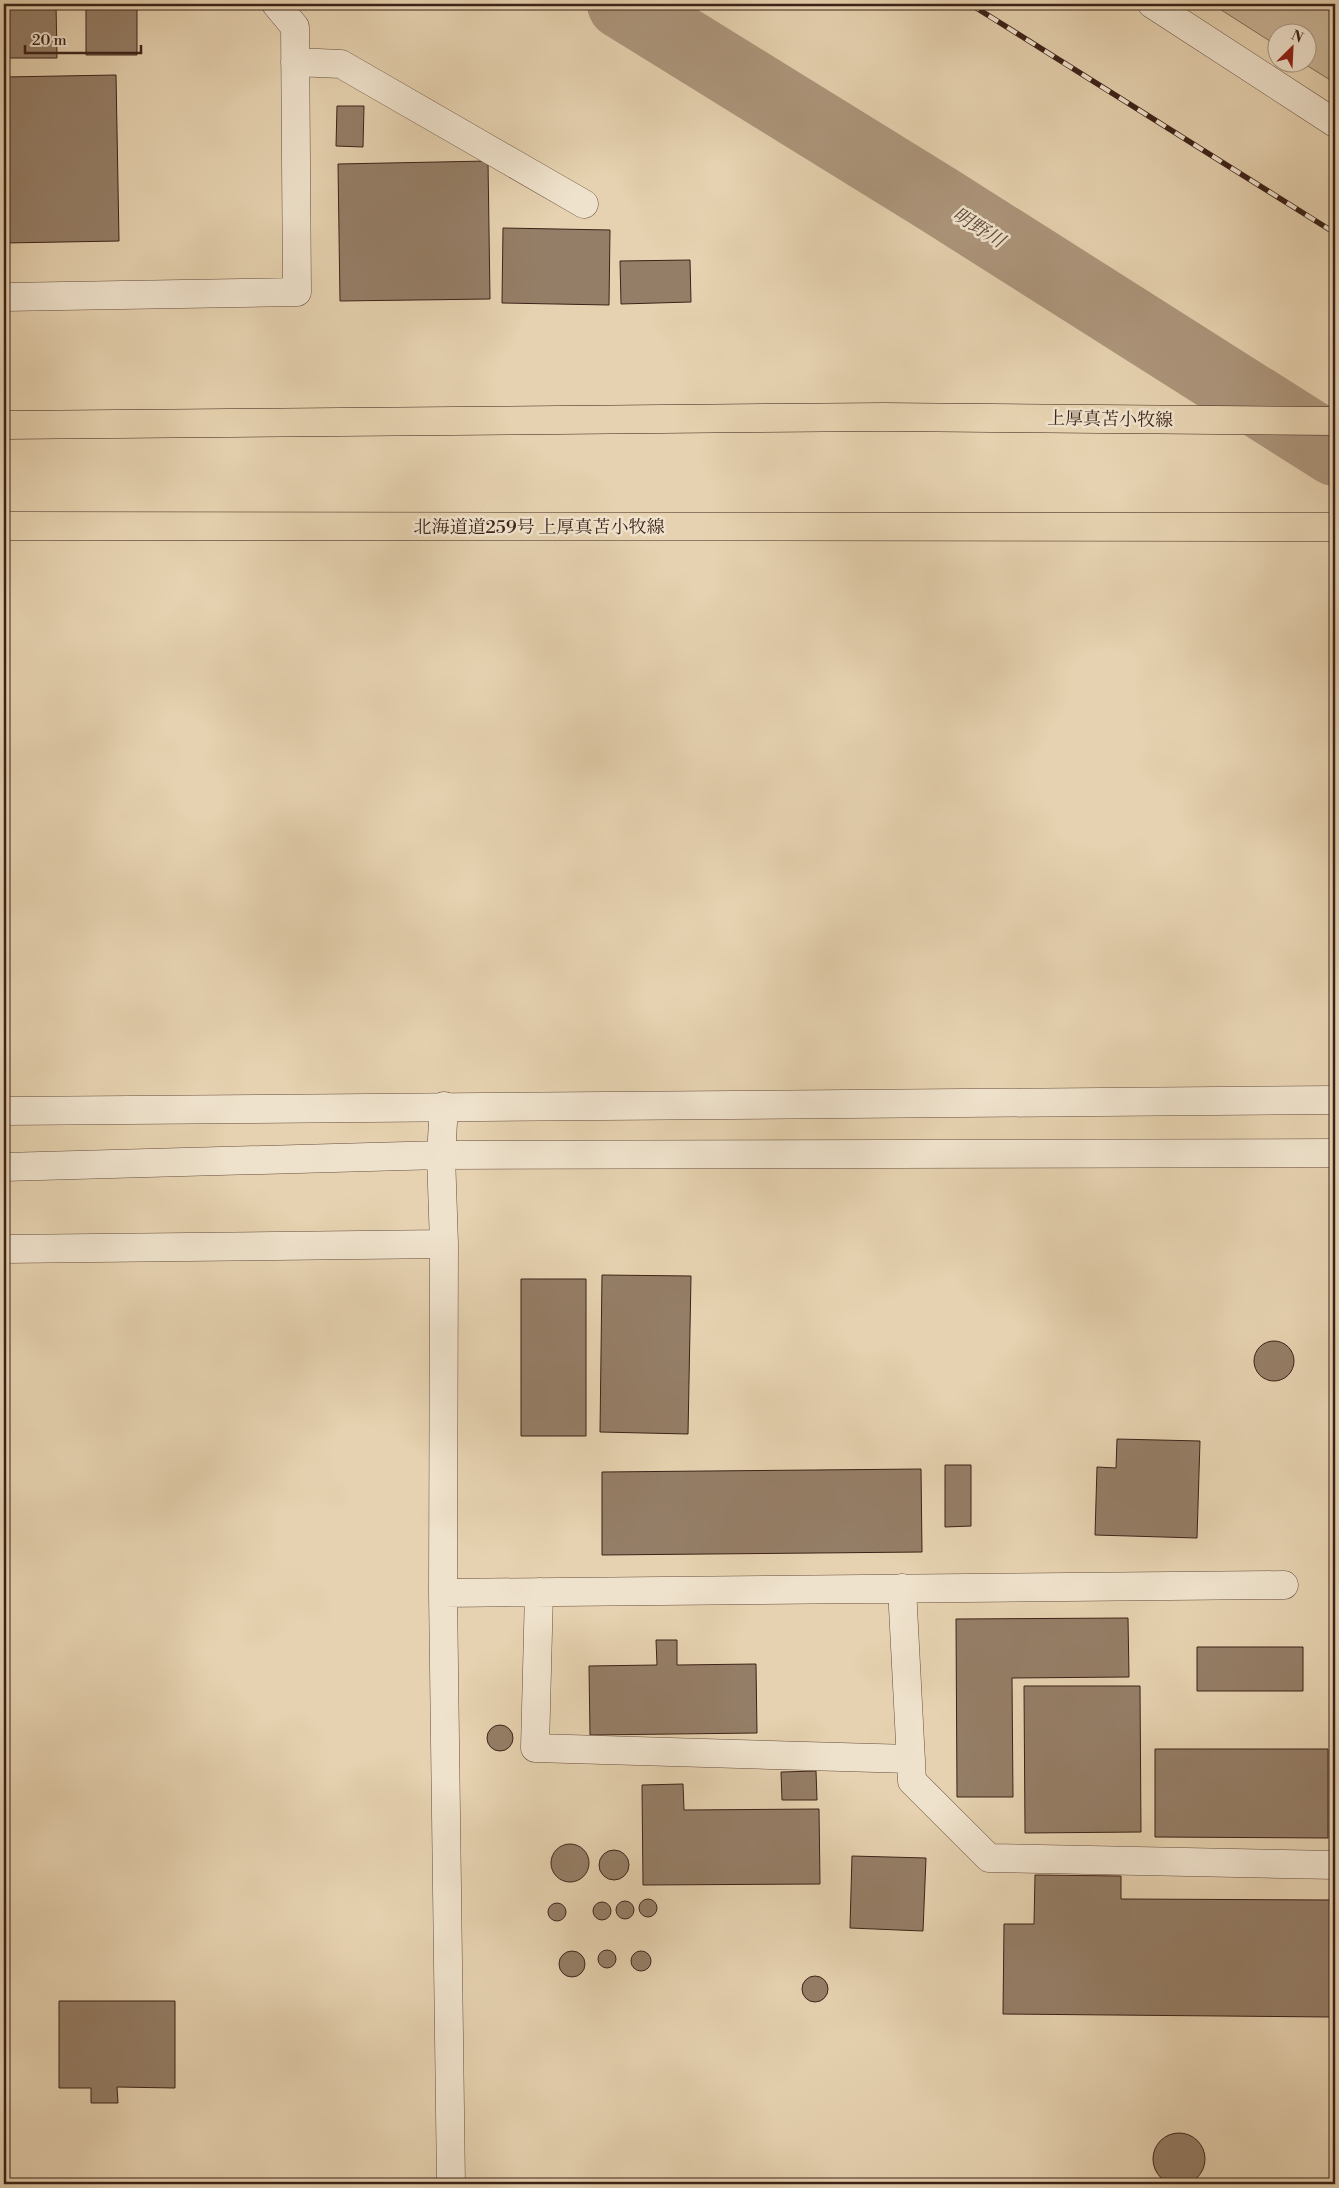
<svg xmlns="http://www.w3.org/2000/svg" width="1339" height="2188" viewBox="0 0 1339 2188" font-family="'Libre Bodoni','Noto Serif JP',serif">
<style>
.green{fill:#c9b496;stroke:#836b57}
.lines{fill:none;stroke-linecap:round;stroke-linejoin:round}
.river{stroke:#ad967c;stroke-width:70}
.building{fill:#957e67;stroke:#3d2218}
.minor-casing{stroke:#674e3e;stroke-width:29}
.major-casing{stroke:#3d2218;stroke-width:29}
.minor{stroke:#efe2cc;stroke-width:28}
.major{stroke:#e6d2b0;stroke-width:28}
.rail-casing{stroke:#3d2218;stroke-width:5.5}
.rail{stroke:#efe2cc;stroke-width:4;stroke-dasharray:11;stroke-linecap:butt}
.labels{text-anchor:middle;stroke-width:5;stroke-linejoin:round;paint-order:stroke}
.street-label{font-size:18px;fill:#3d2218;stroke:#efe2cc}
.water-label{font-size:19px;font-style:italic;fill:#5f4536;stroke:#efe2cc}
</style>
<rect width="100%" height="100%" fill="#e6d2b0"/>
<filter id="stains"><feTurbulence type="fractalNoise" baseFrequency=".004" numOctaves="4"/><feColorMatrix values="0 0 0 0 .2 0 0 0 0 .09 0 0 0 0 .02 0 0 0 .5 -.17"/></filter>
<radialGradient id="worn" r=".72"><stop offset=".6" stop-color="#630" stop-opacity="0"/><stop offset="1" stop-color="#630" stop-opacity=".3"/></radialGradient>
<path class="green" d="M1212 4H1335V83L1303 63 1306 62V32H1276V45Z"/>
<g class="lines">
<path class="river" d="M622 4 939 200 1335 451"/>
</g>
<path class="building" d="M4 4H56L57 58H4Z
M86 4H137V55H86Z
M116 75 119 241 4 243V77Z
M337 106H364L363 147 336 146Z
M488 161 490 299 340 301 338 164Z
M503 228 610 230 609 305 502 303Z
M690 260 691 302 621 304 620 261Z
M602 1275 691 1276 688 1434 600 1432Z
M521 1279H586V1436H521Z
M1254 1361a20 20 0 1 1 40 0a20 20 0 1 1-40 0Z
M1117 1439 1200 1441 1197 1538 1095 1535 1097 1467 1116 1468Z
M945 1465H971V1526L945 1527Z
M921 1469 922 1552 602 1555V1472Z
M1128 1618 1129 1677 1012 1678 1013 1797H957L956 1619Z
M656 1640H677V1665L756 1664 757 1733 590 1735 589 1666 657 1665Z
M1197 1647H1303V1691H1197Z
M1024 1686H1140L1141 1832 1025 1833Z
M487 1738a13 13 0 1 1 26 0a13 13 0 1 1-26 0Z
M1155 1749H1328V1838L1155 1837Z
M816 1771 817 1800H782L781 1772Z
M683 1784 684 1810 819 1809 820 1884 643 1885 642 1785Z
M551 1863a19 19 0 1 1 38 0a19 19 0 1 1-38 0Z
M599 1865a15 15 0 1 1 30 0a15 15 0 1 1-30 0Z
M852 1856 926 1858 923 1931 850 1928Z
M1035 1875 1121 1876V1899L1332 1900 1331 2017 1003 2014 1004 1924H1034Z
M639 1908a9 9 0 1 1 18 0a9 9 0 1 1-18 0Z
M616 1910a9 9 0 1 1 18 0a9 9 0 1 1-18 0Z
M593 1911a9 9 0 1 1 18 0a9 9 0 1 1-18 0Z
M548 1912a9 9 0 1 1 18 0a9 9 0 1 1-18 0Z
M598 1959a9 9 0 1 1 18 0a9 9 0 1 1-18 0Z
M559 1964a13 13 0 1 1 26 0a13 13 0 1 1-26 0Z
M631 1961a10 10 0 1 1 20 0a10 10 0 1 1-20 0Z
M802 1989a13 13 0 1 1 26 0a13 13 0 1 1-26 0Z
M59 2001H175V2088L117 2087 118 2103H91V2088H59Z
M1153 2159a26 26 0 1 1 52 0a26 26 0 1 1-52 0Z"/>
<g class="lines">
<defs>
<path id="minor" d="M1152 4 1335 123
M295 62 341 64 584 204
M4 297 297 292 295 27 276 4
M444 1106 441 1155 444 1244 443 1593 451 2184
M4 1111 1335 1100
M4 1167 441 1155 1335 1153
M4 1249 444 1244
M902 1588 912 1781 989 1858 1335 1865
M539 1592 535 1748 911 1759
M443 1593 1284 1585"/>
<path id="major" d="M4 425 884 417 1335 421
M4 526 1335 527"/>
</defs>
<use href="#minor" class="minor-casing"/>
<use href="#major" class="major-casing"/>
<use href="#minor" class="minor"/>
<use href="#major" class="major"/>
<defs>
<path id="rail" d="M970 4 1335 233"/>
</defs>
<use href="#rail" class="rail-casing"/>
<use href="#rail" class="rail"/>
</g>
<g class="labels">
<g class="street-label">
<text transform="translate(1110 419) rotate(1)" y="6">上厚真苫小牧線</text>
<text x="539" y="533">北海道道259号 上厚真苫小牧線</text>
</g>
<g class="water-label">
<text transform="translate(979 227) rotate(32)" y="7">明野川</text>
</g>
</g>
<rect width="1339" height="2188" fill="none" stroke="#e6d2b0" stroke-width="20"/>
<rect x="5" y="5" width="1329" height="2178" fill="none" stroke="#3d2218" stroke-width="2.5"/>
<rect x="10" y="10" width="1319" height="2168" fill="none" stroke="#3d2218"/>
<g transform="translate(1292 48) rotate(24)"><circle r="24" fill="#efe2cc" stroke="#a89584"/>
<path d="M0-4L9 19L0 12L-9 19Z" fill="#8f2418"/>
<text y="-8" font-size="14" font-weight="bold" text-anchor="middle" fill="#3d2218">N</text>
</g>
<path d="M25 45v8h116v-8" fill="none" stroke="#3d2218" stroke-width="2.5"/>
<text x="32" y="45" font-size="15" fill="#3d2218" stroke="#efe2cc" stroke-width="4" paint-order="stroke">20 m</text>
<rect width="100%" height="100%" filter="url(#stains)"/>
<rect width="100%" height="100%" fill="url(#worn)"/>
</svg>
